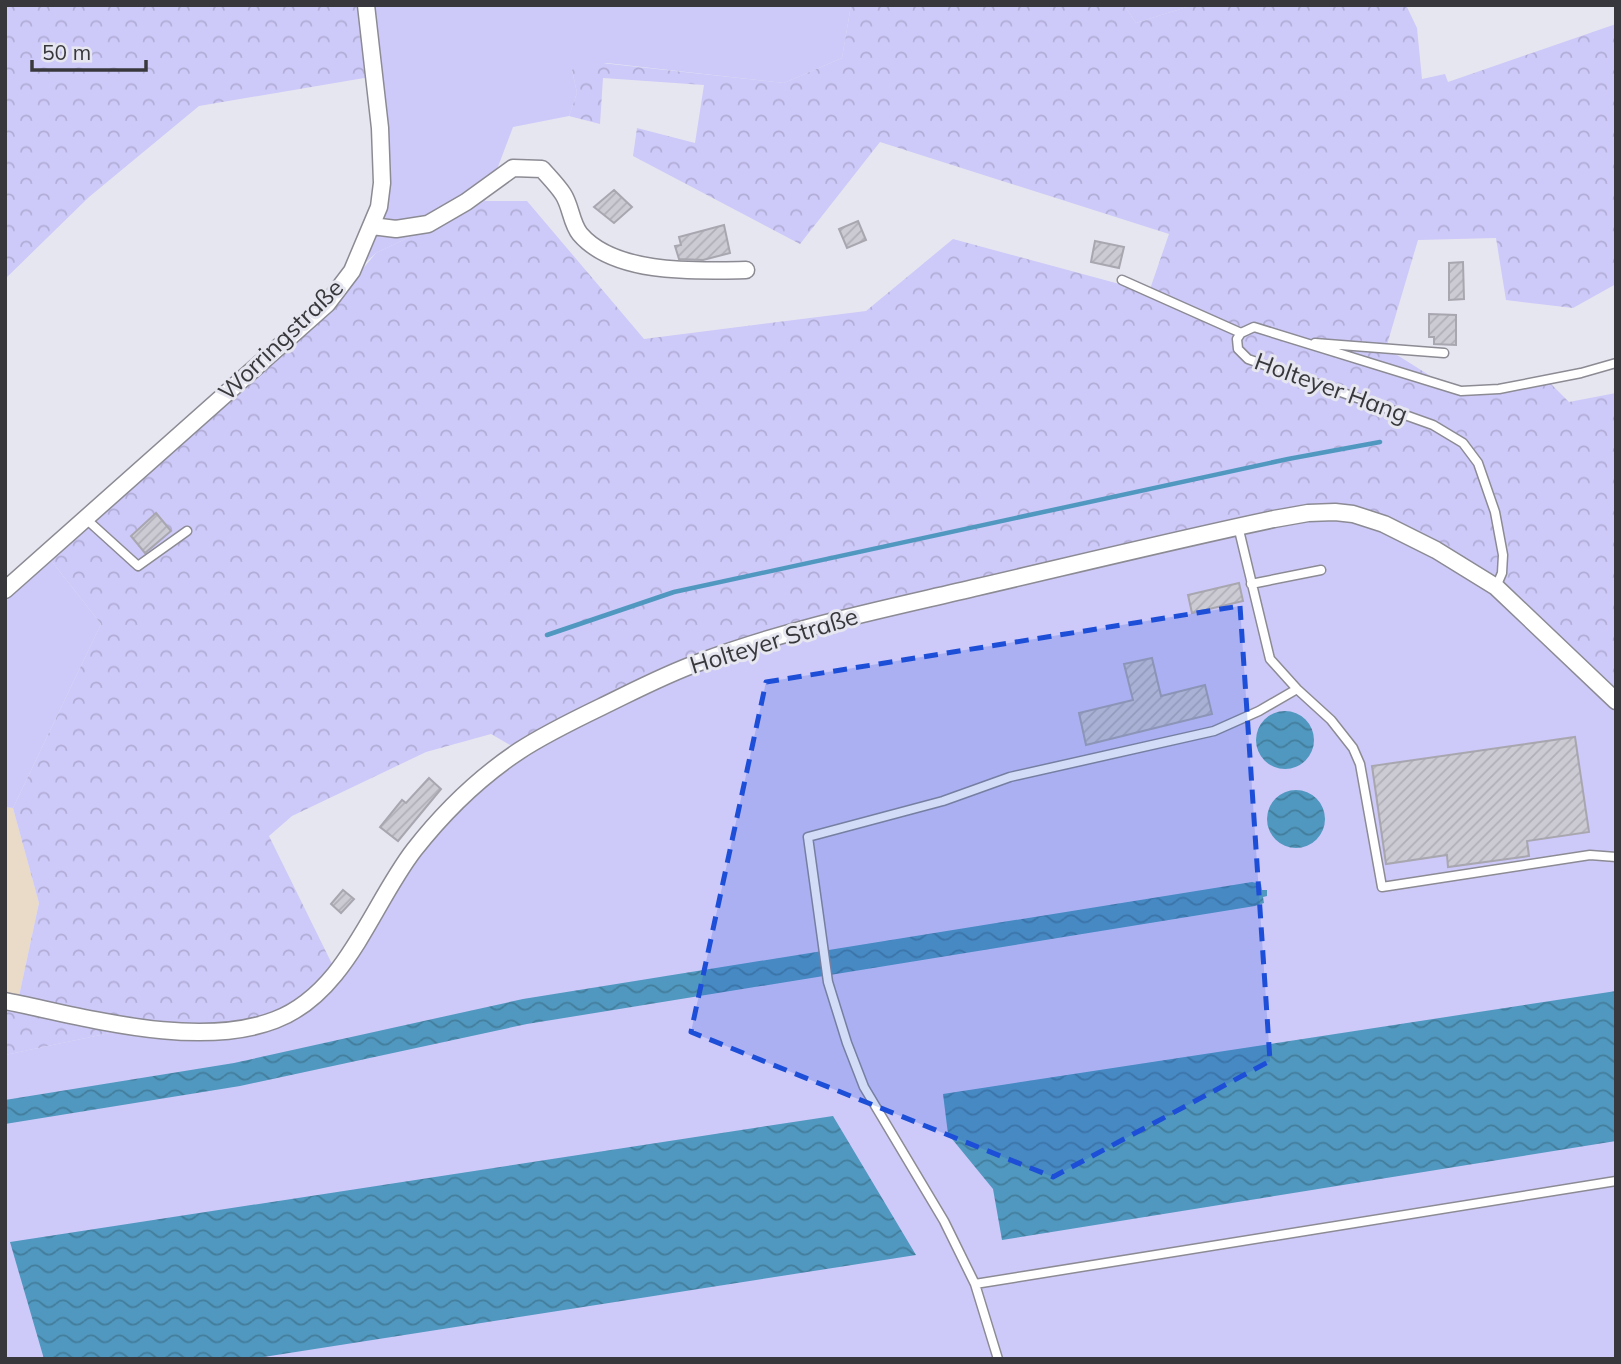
<svg xmlns="http://www.w3.org/2000/svg" width="1621" height="1364" viewBox="0 0 1621 1364" font-family="Mulish,sans-serif">
<style>
.commercial{fill:#e9dbc8}
.grass{fill:#cdc9f9}
.forest{fill:url(#forest-crowns)}
.water{fill:url(#water-waves)}
.lines{fill:none;stroke-linecap:round;stroke-linejoin:round}
.stream{stroke:#5098bf;stroke-width:4.5}
.building{fill:url(#building-hatch);stroke:#a8a6af;stroke-width:2}
.service-casing{stroke:#8c8b94;stroke-width:11}
.minor-casing{stroke:#8c8b94;stroke-width:19}
.service{stroke:#fff;stroke-width:8}
.minor{stroke:#fff;stroke-width:16}
.marked{fill:#1d4ed8;fill-opacity:0.2;stroke:#1d4ed8;stroke-width:5;stroke-dasharray:14 9;stroke-linejoin:round}
.labels{text-anchor:middle;stroke-width:6;stroke-linejoin:round;paint-order:stroke}
.street-label{font-size:24px;fill:#38383c;stroke:#e6e6f0}
</style>
<defs>
<pattern id="forest-crowns" width="20" height="18" patternUnits="userSpaceOnUse" patternTransform="scale(1.75)"><rect width="20" height="18" fill="#cdc9f9"/><path d="M2 6a3 3 0 1 1 6 0M12 15a3 3 0 1 1 6 0" fill="none" stroke="#b1add6"/></pattern>
<pattern id="water-waves" width="16" height="10" patternUnits="userSpaceOnUse" patternTransform="scale(1.75)"><rect width="16" height="10" fill="#5098bf"/><path d="M0 5q4-4 8 0t8 0" fill="none" stroke="#437d9c"/></pattern>
<pattern id="building-hatch" width="6" height="6" patternUnits="userSpaceOnUse" patternTransform="scale(1.75)"><rect width="6" height="6" fill="#cccbd4"/><path d="M-1 1l2-2M0 6l6-6M5 7l2-2" fill="none" stroke="#b0afb7"/></pattern>
</defs>
<rect width="100%" height="100%" fill="#e6e6f0"/>
<path class="commercial" d="M5 807 13 808 39 903 18 1001 5 998Z"/>
<path class="grass" d="M368 5H851L842 58 784 83 607 63 572 70 577 93 569 116 513 127 485 201 376 253 355 272 381 213Z
M1124 5H1193L1136 23Z
M1335 518 1383 528 1470 573 1616 704V1359H5V1055L129 1029 299 1009 448 815 521 753 665 681 784 639 1274 524Z
M50 559 101 624 13 808 5 807V597Z"/>
<path class="forest" d="M5 5H365L370 77 199 106 89 197 5 279Z
M851 5H1124L1136 23 1193 5H1406L1417 28 1422 79 1445 74 1448 82 1616 24V284L1573 308 1506 300 1496 238 1418 240 1386 348 1459 394 1499 391 1550 383 1569 402 1616 393V697L1498 587C1500 582 1504 577 1504 572 1508 542 1491 476 1473 452 1462 439 1448 432 1433 424 1442 434 1461 440 1471 454 1487 475 1504 532 1502 558 1501 568 1498 576 1494 584L1440 548 1384 520 1354 511 1309 508 1238 522 918 597 733 645 652 677 517 749 491 734 426 752 292 816 269 836 335 970C290 1029 241 1033 172 1028 158 1027 143 1027 129 1025 92 1019 55 1009 18 1001L39 903 13 808 101 624 50 559 336 301 376 253 485 201H527L644 339 866 311 953 239 1149 292 1169 234 880 142 800 244 633 156 637 128 695 143 704 85 603 78 600 124 569 116 577 93 572 70 583 61 784 83 842 58Z
M5 1002 129 1029 5 1055Z"/>
<path class="water" d="M1256 740a29 29 0 1 1 58 0a29 29 0 1 1-58 0Z
M1267 819a29 29 0 1 1 58 0a29 29 0 1 1-58 0Z
M1252 882 1261 884 1262 890H1267V896L1263 897 1264 903 1255 906 527 1024 240 1086 5 1124V1100L234 1063 523 999Z
M1616 991V1141L1002 1240 993 1189 948 1134 943 1094Z
M833 1116 916 1255 250 1359H44L10 1242Z"/>
<g class="lines">
<path class="stream" d="M547 635 674 592 1288 459 1380 442"/>
</g>
<path class="building" d="M614 190 632 207 614 223 594 207Z
M858 221 866 240 847 248 839 229Z
M724 225 730 253 703 260 679 259 675 246 681 245 679 237Z
M1095 241 1124 247 1119 268 1091 262Z
M1463 262 1464 299 1449 300V263Z
M1429 314 1456 315V345L1434 344V337H1429Z
M156 513 171 531 145 553 131 536Z
M1239 583 1243 601 1192 613 1188 595Z
M1152 658 1161 696 1205 685 1212 714 1086 745 1079 713 1133 700 1124 664Z
M1575 737 1589 832 1527 841 1529 856 1448 867 1447 855 1386 864 1372 766Z
M429 778 441 789 398 841 380 827 402 800 406 803Z
M343 890 354 899 341 913 331 904Z"/>
<g class="lines">
<defs>
<path id="service" d="M1122 280 1241 333
M1315 343 1444 353
M85 518 138 566 187 531
M1238 526 1270 659 1297 689 1331 720 1353 748 1360 764 1382 887 1590 855 1616 857
M1251 584 1321 570
M1496 587 1502 573 1503 555 1495 512 1478 463 1463 443 1433 425 1248 359 1238 349 1237 339 1241 333 1254 327 1461 391 1499 389 1581 373 1616 363
M1297 689 1259 711 1214 731 1010 777 943 801 808 837 828 982 847 1043 864 1087 944 1221 975 1284 1616 1181
M975 1284 998 1359"/>
<path id="minor" d="M372 226 396 229 428 224 466 202 513 168 542 169C549 177 557 185 563 194 571 206 571 223 580 234 615 275 697 271 746 270
M5 590 327 304 352 271 379 207 382 183 380 128 366 5
M5 1001C85 1017 197 1050 275 1020 346 993 371 906 414 850 443 813 480 777 519 751 545 734 574 720 601 707 634 691 666 674 700 662 790 628 885 609 978 587 1077 564 1175 540 1274 519L1308 513 1335 512 1353 514 1384 524 1436 550 1496 587 1616 701"/>
</defs>
<use href="#service" class="service-casing"/>
<use href="#minor" class="minor-casing"/>
<use href="#service" class="service"/>
<use href="#minor" class="minor"/>
</g>
<path class="marked" d="M1240 606 1270 1061 1053 1177 691 1032 766 682Z"/>
<g class="labels">
<g class="street-label">
<text transform="translate(281 340) rotate(-44)" y="8">Worringstraße</text>
<text transform="translate(1331 388) rotate(20)" y="8">Holteyer Hang</text>
<text transform="translate(774 641) rotate(-17)" y="8">Holteyer Straße</text>
</g>
</g>
<rect width="1621" height="1364" fill="none" stroke="#38383c" stroke-width="14"/>
<path d="M32 60v10h114v-10" fill="none" stroke="#38383c" stroke-width="3.5"/>
<text x="42" y="60" font-size="21" fill="#38383c" stroke="#e6e6f0" stroke-width="5" paint-order="stroke">50 m</text>
</svg>
